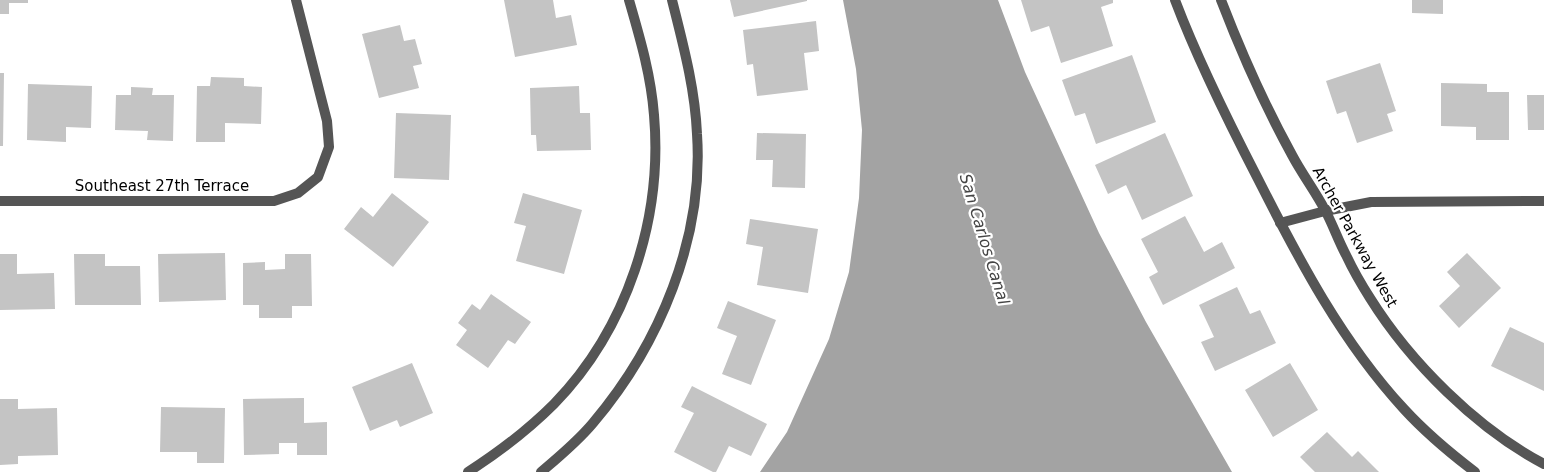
<svg xmlns="http://www.w3.org/2000/svg" width="1544" height="472" viewBox="0 0 1544 472" font-family="'DejaVu Sans',sans-serif">
<style>
.water{fill:#a3a3a3}
.building{fill:#c4c4c4}
.lines{fill:none;stroke-linecap:round;stroke-linejoin:round}
.minor{stroke:#555;stroke-width:10}
.tertiary{stroke:#555;stroke-width:10}
.labels{text-anchor:middle;stroke-width:4.5;stroke-linejoin:round;paint-order:stroke}
.street-label{font-size:15px;fill:#000;stroke:#fff}
.water-label{font-size:16px;font-style:italic;fill:#444;stroke:#fff}
</style>
<rect width="100%" height="100%" fill="#fff"/>
<path class="water" d="M843 0H998L1025 72 1099 233 1146 322 1232 472H760L787 432 829 339 849 272 859 198 862 130 856 69Z"/>
<path class="building" d="M0 0H28V3H9V14H0Z
M504 0H553L556 18 571 15 577 45 515 57Z
M730 0H807V1L734 17Z
M1021 0H1113V3L1101 7 1113 46 1061 63 1049 26 1031 32Z
M1412 0H1443V14L1412 13Z
M816 21 819 51 804 53 808 90 757 96 753 64 747 65 743 30Z
M400 25 404 41 415 39 422 64 413 66 419 88 379 98 362 34Z
M1132 55 1156 122 1096 144 1085 113 1075 116 1062 80Z
M1380 63 1396 111 1387 114 1393 131 1357 143 1346 111 1337 114 1326 81Z
M0 73H4L3 146H0Z
M211 77 244 78V86L262 87 261 124 225 123V142H196L197 86H210Z
M1441 83 1487 84V92H1509V140H1476V127L1441 126Z
M28 84 92 86 91 128 66 127V142L27 140Z
M579 86 580 113H590L591 150 537 151 536 135H531L530 88Z
M131 87 153 88 152 95H174L173 141 147 140 148 131 115 130 116 95H131Z
M1527 95H1544V130H1528Z
M396 113 451 115 449 180 394 178Z
M757 133 806 134 805 188 772 187 773 160H756Z
M1165 133 1193 196 1142 220 1126 185 1108 194 1095 165Z
M392 193 429 222 393 267 344 229 361 207 373 217Z
M523 193 582 210 564 274 516 261 526 226 514 223Z
M1185 216 1204 252 1222 242 1235 268 1163 305 1149 277 1158 272 1141 239Z
M750 219 818 229 808 293 757 285 763 247 746 244Z
M225 253 226 300 159 302 158 254Z
M1467 253 1501 288 1459 328 1439 306 1460 286 1447 272Z
M0 254H17V274L54 273 55 309 0 310Z
M74 254H105V266H140L141 305H75Z
M285 254H311L312 306H292V318H259V305H243V263L265 262V270L285 269Z
M1237 287 1250 314 1260 310 1276 343 1215 371 1201 342 1214 337 1199 305Z
M491 294 531 322 515 344 508 340 488 368 456 345 467 330 458 323 472 304 480 310Z
M728 301 776 320 751 385 722 374 737 336 717 328Z
M1510 327 1544 343V391L1491 366Z
M412 363 433 413 400 427 397 420 370 431 352 387Z
M1290 363 1318 410 1273 437 1245 390Z
M692 386 767 424 751 456 729 446 716 472H713L674 452 694 413 681 407Z
M304 398V423L327 422V455H297V443H279V454L244 455 243 399Z
M0 399H18V409L57 408 58 455 18 456V464L0 465Z
M161 407 225 408 224 463H197V452H160Z
M1327 432 1352 457 1358 451 1379 472H1315L1300 457Z"/>
<g class="lines">
<path class="minor" d="M0 201H274L298 193 318 177 329 147 327 121 296 0
M1280 223 1325 211 1371 202 1544 201"/>
<path class="tertiary" d="M1175 0C1198 61 1228 121 1258 179 1299 260 1342 342 1404 409 1426 433 1450 453 1475 472
M1221 0C1241 52 1265 106 1292 155 1302 174 1315 191 1325 210 1333 225 1338 240 1346 255 1353 270 1361 284 1370 298 1410 362 1477 429 1544 464
M468 472C499 452 528 430 554 404 627 329 663 219 654 115 651 75 640 38 629 0
M541 472C559 457 578 441 593 423 660 344 704 238 697 134 695 88 683 44 672 0"/>
</g>
<g class="labels">
<g class="street-label">
<text x="162" y="191">Southeast 27th Terrace</text>
<text transform="translate(1355 237) rotate(61)" y="5">Archer Parkway West</text>
</g>
<g class="water-label">
<text transform="translate(985 239) rotate(73)" y="6">San Carlos Canal</text>
</g>
</g>
</svg>
